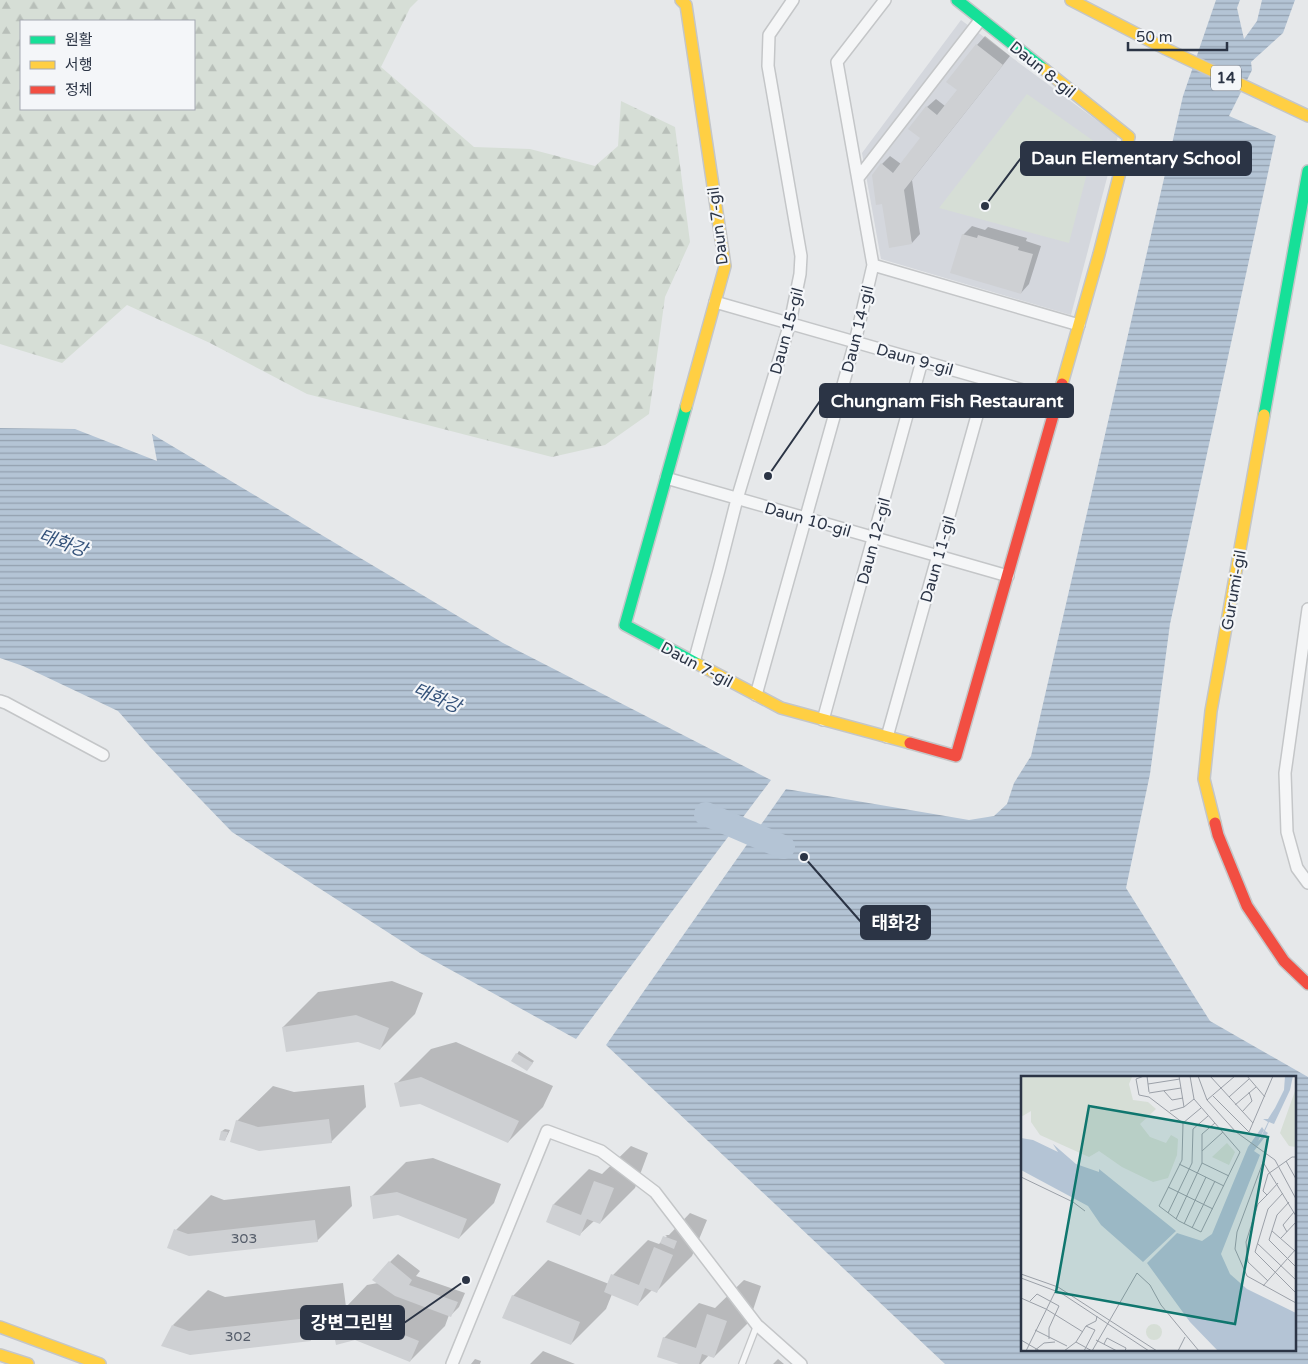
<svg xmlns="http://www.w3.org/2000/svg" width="1308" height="1364" viewBox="0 0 1308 1364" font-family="'Varela Round','Noto Sans KR',sans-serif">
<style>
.built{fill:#d4d7dd}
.forest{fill:url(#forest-firs);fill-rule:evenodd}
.garden{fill:#d6ded6}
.water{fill:url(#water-rules);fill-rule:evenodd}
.shadow{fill:#0003}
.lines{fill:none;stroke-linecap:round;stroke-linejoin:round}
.river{stroke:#b4c4d5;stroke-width:24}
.building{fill:#ced0d3}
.lane-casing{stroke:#c4c6c8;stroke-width:8}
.street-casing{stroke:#c4c6c8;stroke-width:14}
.fast-casing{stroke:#c4c6c8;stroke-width:14}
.slow-casing{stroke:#c4c6c8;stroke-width:14}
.jam-casing{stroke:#c4c6c8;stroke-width:14}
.lane{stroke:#f5f6f7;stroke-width:5.5}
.street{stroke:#f5f6f7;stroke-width:11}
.fast{stroke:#16e098;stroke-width:11}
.slow{stroke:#ffcf43;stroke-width:11}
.jam{stroke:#f24e42;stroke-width:11}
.labels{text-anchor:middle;stroke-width:4.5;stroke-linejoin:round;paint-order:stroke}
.number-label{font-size:14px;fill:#545c69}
.shield{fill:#f4f6f9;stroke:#676e7b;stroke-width:1}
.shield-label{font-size:15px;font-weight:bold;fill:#2b3445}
.street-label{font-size:16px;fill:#2b3445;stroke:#f4f6f9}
.water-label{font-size:18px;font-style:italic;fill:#34527a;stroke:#f4f6f9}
.inset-road{fill:none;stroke:#9ba0a8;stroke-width:1}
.view{fill:#0f766e;fill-opacity:0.15;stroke:#0f766e;stroke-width:2.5}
.inset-edge{fill:none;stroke:#2b3445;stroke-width:2.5}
.leader{fill:none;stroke:#2b3445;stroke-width:2}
.callout-dot{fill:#2b3445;stroke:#f4f6f9;stroke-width:2}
.callout{fill:#2b3445;stroke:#2b3445;stroke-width:2}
.callout-label{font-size:18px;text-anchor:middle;font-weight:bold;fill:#fff}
</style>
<defs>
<pattern id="forest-firs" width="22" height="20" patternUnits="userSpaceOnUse" patternTransform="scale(1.25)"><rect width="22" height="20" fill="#d6ded6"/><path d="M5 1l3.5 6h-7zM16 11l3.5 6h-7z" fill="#b8bfb9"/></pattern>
<pattern id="water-rules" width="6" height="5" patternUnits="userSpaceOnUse" patternTransform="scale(1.25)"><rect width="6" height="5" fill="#b4c4d5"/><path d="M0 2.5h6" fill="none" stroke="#93a0af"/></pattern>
</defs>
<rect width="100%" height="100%" fill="#e6e8ea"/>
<path class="built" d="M961 20 1118 136 1071 315 881 259 862 153Z"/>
<path class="forest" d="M0 0H418L410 8 381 67 474 147 530 149 595 166 618 146 621 101 675 127 690 242 665 297 649 414 605 445 552 457 307 394 210 343 127 305 62 363 0 344ZM21 21H194V109H21Z"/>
<path class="garden" d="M1027 94 1095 142 1069 243 939 208Z"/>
<path class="water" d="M1216 0H1240L1237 8 1244 39 1257 21 1262 0H1295L1283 33 1251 62 1252 70 1229 116 1276 136 1170 624 1150 774 1126 888 1210 1021 1308 1077V1364H945L606 1045 786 789 969 820 994 816 1007 804 1014 783 1031 756 1183 96ZM1022 1078H1294V1350H1022Z
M0 428 75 429 157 461 152 434 503 643 771 780 576 1039 420 953 232 832 149 746 118 711 23 666 0 658Z"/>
<path class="shadow" d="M985 36 1010 56 912 180 920 234 912 243 882 164 890 156 901 164 922 138 927 107 936 99 945 106 958 90 977 45Z
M972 226 985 230 988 227 1027 238 1026 241 1041 246 1029 284 1021 293 963 235Z
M392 981 423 993 415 1014 380 1049 358 1040 283 1027 318 992Z
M456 1042 553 1086 543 1107 508 1142 421 1102 396 1084 431 1049Z
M519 1051 534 1061 529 1067 517 1054Z
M364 1085 366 1107 331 1142 259 1150 237 1121 273 1086 294 1092Z
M225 1129 230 1130 225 1140 222 1131Z
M631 1146 648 1153 635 1188 600 1223 594 1221 580 1234 548 1222 554 1204 589 1169 602 1174Z
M433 1158 501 1184 494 1203 459 1238 371 1197 406 1162Z
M350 1186 352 1206 317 1241 189 1255 176 1230 211 1195 224 1200Z
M690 1213 707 1220 692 1256 657 1291 653 1289 638 1304 612 1294 606 1309 571 1344 513 1296 548 1260 609 1284 613 1275 648 1240 659 1244 667 1236 665 1235H669Z
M398 1254 420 1271 416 1276 465 1293 459 1307 450 1316 449 1315 445 1326 410 1361 355 1339 337 1343 332 1319 311 1340 191 1354 173 1325 208 1290 225 1297 343 1283 346 1307 367 1285 378 1283 390 1262Z
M744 1280 761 1286 749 1322 714 1357 709 1355 701 1364H683L664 1338 699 1303 715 1308Z
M543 1351 575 1364H530Z
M475 1359 481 1361 480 1364H471Z
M778 1359 784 1364H773Z"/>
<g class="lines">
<path class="river" d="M706 814 783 847"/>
</g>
<path class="building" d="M976 44 1003 65 904 190 912 244 889 248 882 204 876 205 872 175 881 163 893 173 920 138 908 129 926 106 937 115 957 90 946 82Z
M962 234 977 238 978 235 1019 247 1018 250 1033 254 1021 294 950 273Z
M356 1015 389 1028 380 1050 358 1042 286 1052 282 1027Z
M516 1053 533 1063 527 1071 511 1061Z
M421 1077 519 1121 508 1143 420 1104 400 1107 394 1083Z
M329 1119 332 1143 259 1151 230 1142 236 1120 258 1127Z
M221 1131 228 1132 225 1141 219 1140Z
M594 1181 614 1188 600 1224 587 1219 580 1236 546 1222 553 1204 581 1215Z
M397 1192 467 1219 459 1239 398 1215 373 1219 370 1196Z
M315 1220 318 1242 189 1256 167 1248 174 1229 188 1234Z
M663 1236 677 1241 674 1249 660 1243Z
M654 1247 673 1255 657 1293 645 1288 638 1306 604 1292 611 1274 639 1285Z
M389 1261 412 1280 409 1285 458 1302 451 1317 395 1296 372 1280Z
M512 1295 580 1322 571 1345 502 1318Z
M707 1314 727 1321 714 1358 702 1354 699 1364H679L657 1357 663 1337 696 1348Z
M355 1315 419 1341 410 1362 355 1340 336 1345 331 1320Z
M309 1318 311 1341 190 1355 161 1346 172 1325 189 1331Z"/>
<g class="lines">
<defs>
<path id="lane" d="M742 1364 757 1325"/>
<path id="street" d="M858 178 981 19
M873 265 1079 325
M715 302 1058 400
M666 478 1008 576
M1308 609 1285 773 1287 832 1297 868 1308 883
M694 662 719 570 737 499 790 323 800 274 801 256 768 66 769 35 793 0
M756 695 855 342 873 265 837 62 885 0
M0 701 6 703 103 755
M823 720 922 361
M887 737 987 380
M452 1364 547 1131 601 1151 655 1192 757 1325 801 1364"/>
<path id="fast" d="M957 0 1044 69
M686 407 625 625 698 664
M1264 415 1308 171"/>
<path id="slow" d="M681 0 686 5 725 266 686 407
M1071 0 1166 49 1308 116
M1044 69 1129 137 1099 254 1062 384
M698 664 781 708 910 743
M1215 823 1204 779 1211 711 1264 415
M0 1327 100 1364
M0 1355 28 1364"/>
<path id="jam" d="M910 743 956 756 1062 384
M1215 823 1218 835 1247 906 1284 961 1308 984"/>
</defs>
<use href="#lane" class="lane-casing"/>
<use href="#street" class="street-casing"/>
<use href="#fast" class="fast-casing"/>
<use href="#slow" class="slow-casing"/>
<use href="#jam" class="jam-casing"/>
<use href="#lane" class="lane"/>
<use href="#street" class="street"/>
<use href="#fast" class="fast"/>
<use href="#slow" class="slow"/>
<use href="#jam" class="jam"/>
</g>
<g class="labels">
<g class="number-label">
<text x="244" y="1243">303</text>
<text x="238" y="1341">302</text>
</g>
<rect class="shield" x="1211" y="65.5" width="30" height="25" rx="4"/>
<g class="shield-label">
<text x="1226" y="83">14</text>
</g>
<g class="street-label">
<text transform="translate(1043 69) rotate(39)" y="6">Daun 8-gil</text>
<text transform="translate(717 226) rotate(-97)" y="6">Daun 7-gil</text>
<text transform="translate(857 329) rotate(-76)" y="6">Daun 14-gil</text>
<text transform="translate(786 331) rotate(-75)" y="6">Daun 15-gil</text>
<text transform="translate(915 359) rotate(16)" y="6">Daun 9-gil</text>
<text transform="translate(808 519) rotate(16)" y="6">Daun 10-gil</text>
<text transform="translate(873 541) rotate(-75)" y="6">Daun 12-gil</text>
<text transform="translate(937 559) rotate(-74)" y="6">Daun 11-gil</text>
<text transform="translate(1233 590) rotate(-80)" y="6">Gurumi-gil</text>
<text transform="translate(697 664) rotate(28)" y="6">Daun 7-gil</text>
</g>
<g class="water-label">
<text transform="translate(63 543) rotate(19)" y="6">태화강</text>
<text transform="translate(437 698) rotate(23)" y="6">태화강</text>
</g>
</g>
<g transform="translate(1021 1076)">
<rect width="275" height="275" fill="#e6e8ea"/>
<path d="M0 0H116L111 1 108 8 112 24 127 26 135 33 119 48 129 61 145 67 150 59 157 63 156 79 147 102 132 106 101 91 78 75 68 81 19 59 10 46V35L0 41ZM274 0H275V71L268 70 259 57 274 15Z" fill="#d6ded6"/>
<path d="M206 67 214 76 208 89 191 81ZM125 256a8 8 0 1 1 16 0a8 8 0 1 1-16 0Z" fill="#d6ded6"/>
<path d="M264 0H272L269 14 253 48 248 46 244 55 247 57 233 75 239 79 200 178 209 198 226 213 275 237V275H197L169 246 126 187 156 157 181 165 191 158 227 71 241 51 243 54 237 65 239 63 247 46 242 43H247L254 32 263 14ZM0 62 12 64 37 76 32 68 55 88 78 96V93L155 155 122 186 80 149 67 130 0 94Z" fill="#b4c4d5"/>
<path class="inset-road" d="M123 0 115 3 118 19 128 21 162 47 161 84 138 130 158 145 180 156 219 76 173 23 169 0M126 0 128 16M158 0 163 31M177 0 186 24 215 56 254 84 275 123M189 0 232 47M226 0 244 21M127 8 159 3M143 15 151 24 162 22M128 17 160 12M192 20 228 56 252 0M208 21 228 3M186 24 214 0M214 29 235 11M149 35 163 31 173 23M221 36 231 25 228 16M162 47 180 32M181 75 202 56M245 78 216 156 214 173 226 200 275 227M265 85 275 103M242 86 275 140M181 87 208 100M158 88 203 110M0 101 52 126 64 135M147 111 192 133M262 117 247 133 234 176 275 217M246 119 257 107M268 126 256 139 248 164 275 191M147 137 171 87 172 53 187 40M155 143 181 87V58L194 47M163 148 185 101M171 152 194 105M251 155 274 175M266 156 262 149 273 136M260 162 275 146M236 167 275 204M0 198 37 211 136 275M0 202 40 217 128 275M247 205 227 186 225 166 237 128 246 119 242 115 247 98 271 81H275M242 210 275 173M0 222 25 233 62 256M9 225 16 218 38 230 28 252V263M65 250 75 245 76 240M14 254 46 270M0 264 19 275M75 264 96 275M55 266 71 275 116 197 129 209 140 229 178 275M83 268 86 262 105 272 104 275M5 275 34 216M13 275 23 267 34 266M43 275 55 266 65 250M63 275 74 254 65 250M157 275 164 261"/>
<path class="view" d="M68 30 247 61 214 248 35 216Z"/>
<rect width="275" height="275" class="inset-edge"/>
</g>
<path class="leader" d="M985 206L1021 158M768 476L820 401M804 857L861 922M466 1280L404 1323"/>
<g class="callout-dot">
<circle cx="985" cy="206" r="5"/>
<circle cx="768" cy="476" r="5"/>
<circle cx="804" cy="857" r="5"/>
<circle cx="466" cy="1280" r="5"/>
</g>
<g class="callout">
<rect x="1021" y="142" width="230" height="33" rx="5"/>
<rect x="820" y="384" width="253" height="33" rx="5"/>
<rect x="861" y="906" width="69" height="33" rx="5"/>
<rect x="301" y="1306" width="103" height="33" rx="5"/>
</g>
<g class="callout-label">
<text x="1136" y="164">Daun Elementary School</text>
<text x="947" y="407">Chungnam Fish Restaurant</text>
<text x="896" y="929">태화강</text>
<text x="352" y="1329">강변그린빌</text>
</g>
<rect x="20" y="20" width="175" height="90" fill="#f4f6f9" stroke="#a4a8b1"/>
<rect x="30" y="36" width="25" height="8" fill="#16e098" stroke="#a4a8b1"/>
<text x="65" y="45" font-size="15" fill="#2b3445">원활</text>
<rect x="30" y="61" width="25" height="8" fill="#ffcf43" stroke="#a4a8b1"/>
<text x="65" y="70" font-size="15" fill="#2b3445">서행</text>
<rect x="30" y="86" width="25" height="8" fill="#f24e42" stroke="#a4a8b1"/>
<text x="65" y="95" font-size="15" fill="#2b3445">정체</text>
<path d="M1128 42v8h99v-8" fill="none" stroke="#2b3445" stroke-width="2.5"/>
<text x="1136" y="42" font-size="15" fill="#2b3445" stroke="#f4f6f9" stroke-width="4" paint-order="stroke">50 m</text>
</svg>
